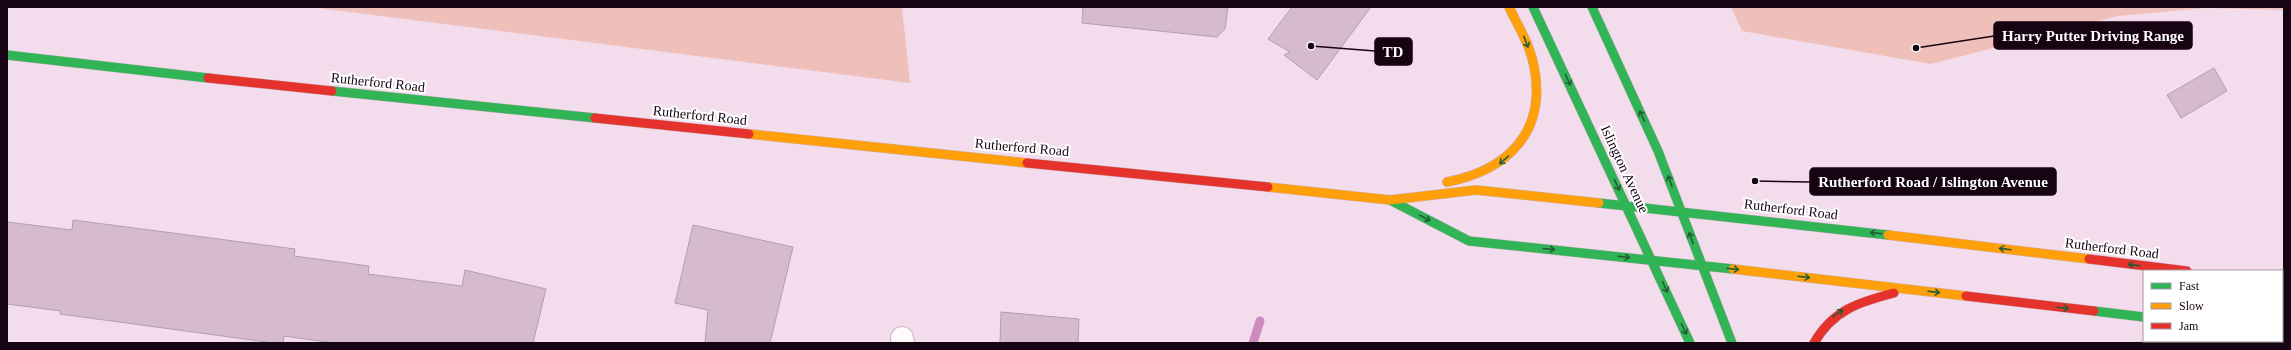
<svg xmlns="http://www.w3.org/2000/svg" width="2291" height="350" viewBox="0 0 2291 350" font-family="Georgia,serif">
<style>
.green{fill:#efbfba}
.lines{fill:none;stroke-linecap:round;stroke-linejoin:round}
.stream{stroke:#cf8abd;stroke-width:9}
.building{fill:#d6bbcf;stroke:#b39ead}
.street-casing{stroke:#c9b3c2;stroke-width:24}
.fast-casing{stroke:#c9b3c2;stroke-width:10}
.slow-casing{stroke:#c9b3c2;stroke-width:10}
.jam-casing{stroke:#c9b3c2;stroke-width:10}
.street{stroke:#fdfafc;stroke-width:22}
.fast{stroke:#30b455;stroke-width:9}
.slow{stroke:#ff9f0a;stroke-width:9}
.jam{stroke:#e5322d;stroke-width:9}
.oneway{stroke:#245c34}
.labels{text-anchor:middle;stroke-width:4;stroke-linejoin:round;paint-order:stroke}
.street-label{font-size:14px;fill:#170413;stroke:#fff}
.leader{fill:none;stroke:#170413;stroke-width:1.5}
.callout-dot{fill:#170413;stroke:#fff;stroke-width:1.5}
.callout{fill:#170413;stroke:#170413;stroke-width:1.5}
.callout-label{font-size:15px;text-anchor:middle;font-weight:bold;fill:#fff}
</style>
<rect width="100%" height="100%" fill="#f3ddec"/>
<path class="green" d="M310 7H902L910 83Z
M1731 7H2284V10L2206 8 2118 16 1931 64 1742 31Z"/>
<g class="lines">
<path class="stream" d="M1253 343 1260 321"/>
</g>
<path class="building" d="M1083 7H1228L1225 29 1217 37 1082 23Z
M1292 7H1371L1317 80 1284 55 1290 52 1268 39Z
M2214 68 2227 91 2181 118 2167 95Z
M73 220 295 249 294 256 369 266 368 274 462 286 465 270 546 289 533 343H334L284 336 283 343H274L60 314 61 311 7 304V222L72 230Z
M693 225 793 247 770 343H705L708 310 675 303Z
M1001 312 1079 319 1078 343H1000Z"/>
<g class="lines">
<defs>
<path id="street" d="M902 338 903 343"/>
<path id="fast" d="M1533 7 1690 343
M1592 7 1658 151 1732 343
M7 55 208 78
M332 91 595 118
M1390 200 1469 241 1733 269
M1599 203 1888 235
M2094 311 2144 317
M2282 334H2284"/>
<path id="slow" d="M749 134 1027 163
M1447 182C1508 170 1547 132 1534 66 1530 45 1518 26 1509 7
M1268 187 1390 200 1476 190 1599 203
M1888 235 2089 259
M1733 269 1966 296
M2282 283H2284"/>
<path id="jam" d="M208 78 332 91
M595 118 749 134
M1027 163 1268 187
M2089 259 2187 271
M1966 296 2094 311
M1814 343C1833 310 1859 302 1894 293"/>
</defs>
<use href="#street" class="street-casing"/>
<use href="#fast" class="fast-casing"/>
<use href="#slow" class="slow-casing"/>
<use href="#jam" class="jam-casing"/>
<use href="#street" class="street"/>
<use href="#fast" class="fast"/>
<use href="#slow" class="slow"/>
<use href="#jam" class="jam"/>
</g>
<defs><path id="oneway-shaft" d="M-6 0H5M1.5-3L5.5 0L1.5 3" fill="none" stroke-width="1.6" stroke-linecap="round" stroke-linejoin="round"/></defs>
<g class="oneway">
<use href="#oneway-shaft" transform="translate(1526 42) rotate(69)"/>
<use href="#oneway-shaft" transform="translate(1568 80) rotate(65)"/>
<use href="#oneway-shaft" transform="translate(1642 116) rotate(-115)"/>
<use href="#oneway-shaft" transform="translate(1504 160) rotate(138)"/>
<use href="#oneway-shaft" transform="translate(1670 181) rotate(-110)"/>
<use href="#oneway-shaft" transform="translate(1617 185) rotate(65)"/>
<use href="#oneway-shaft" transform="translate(1425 218) rotate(28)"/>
<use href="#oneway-shaft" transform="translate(1876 233) rotate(-173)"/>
<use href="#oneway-shaft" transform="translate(1691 238) rotate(-110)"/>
<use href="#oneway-shaft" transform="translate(1549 249) rotate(5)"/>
<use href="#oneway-shaft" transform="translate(2005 249) rotate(-173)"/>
<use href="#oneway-shaft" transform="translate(1624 257) rotate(7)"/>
<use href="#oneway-shaft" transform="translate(2134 265) rotate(-173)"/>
<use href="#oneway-shaft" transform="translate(1733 269) rotate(6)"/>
<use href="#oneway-shaft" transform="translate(1804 277) rotate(7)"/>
<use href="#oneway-shaft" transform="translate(1665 287) rotate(65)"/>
<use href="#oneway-shaft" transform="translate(1934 292) rotate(7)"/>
<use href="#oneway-shaft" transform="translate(2063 308) rotate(7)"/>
<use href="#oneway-shaft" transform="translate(1838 313) rotate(-35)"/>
<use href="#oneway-shaft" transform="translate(1684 329) rotate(65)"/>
</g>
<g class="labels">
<g class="street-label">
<text transform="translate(378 82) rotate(6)" y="5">Rutherford Road</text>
<text transform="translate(700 115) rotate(6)" y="5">Rutherford Road</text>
<text transform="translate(1022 147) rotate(5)" y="5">Rutherford Road</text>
<text transform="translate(1625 169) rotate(65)" y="5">Islington Avenue</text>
<text transform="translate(1791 209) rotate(7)" y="5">Rutherford Road</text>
<text transform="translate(2112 248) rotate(7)" y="5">Rutherford Road</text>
</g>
</g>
<path class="leader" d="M1916 48L1994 36M1311 46L1375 51M1755 181L1810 182"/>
<g class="callout-dot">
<circle cx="1916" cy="48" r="4"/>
<circle cx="1311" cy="46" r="4"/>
<circle cx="1755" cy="181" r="4"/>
</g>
<g class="callout">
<rect x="1994" y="22" width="198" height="27" rx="4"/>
<rect x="1375" y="38" width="37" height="27" rx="4"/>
<rect x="1810" y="168" width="246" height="27" rx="4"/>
</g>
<g class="callout-label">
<text x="2093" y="41">Harry Putter Driving Range</text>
<text x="1393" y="57">TD</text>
<text x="1933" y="187">Rutherford Road / Islington Avenue</text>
</g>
<rect width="2291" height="350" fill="none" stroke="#170413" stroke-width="16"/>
<rect x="2143" y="270" width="140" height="72" fill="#ffffff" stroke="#a29ba1"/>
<rect x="2151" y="283" width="20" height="6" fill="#30b455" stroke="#a29ba1"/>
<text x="2179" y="290" font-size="12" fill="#170413">Fast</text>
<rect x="2151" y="303" width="20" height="6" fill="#ff9f0a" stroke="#a29ba1"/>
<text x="2179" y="310" font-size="12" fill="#170413">Slow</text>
<rect x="2151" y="323" width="20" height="6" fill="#e5322d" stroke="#a29ba1"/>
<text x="2179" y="330" font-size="12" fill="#170413">Jam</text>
</svg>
